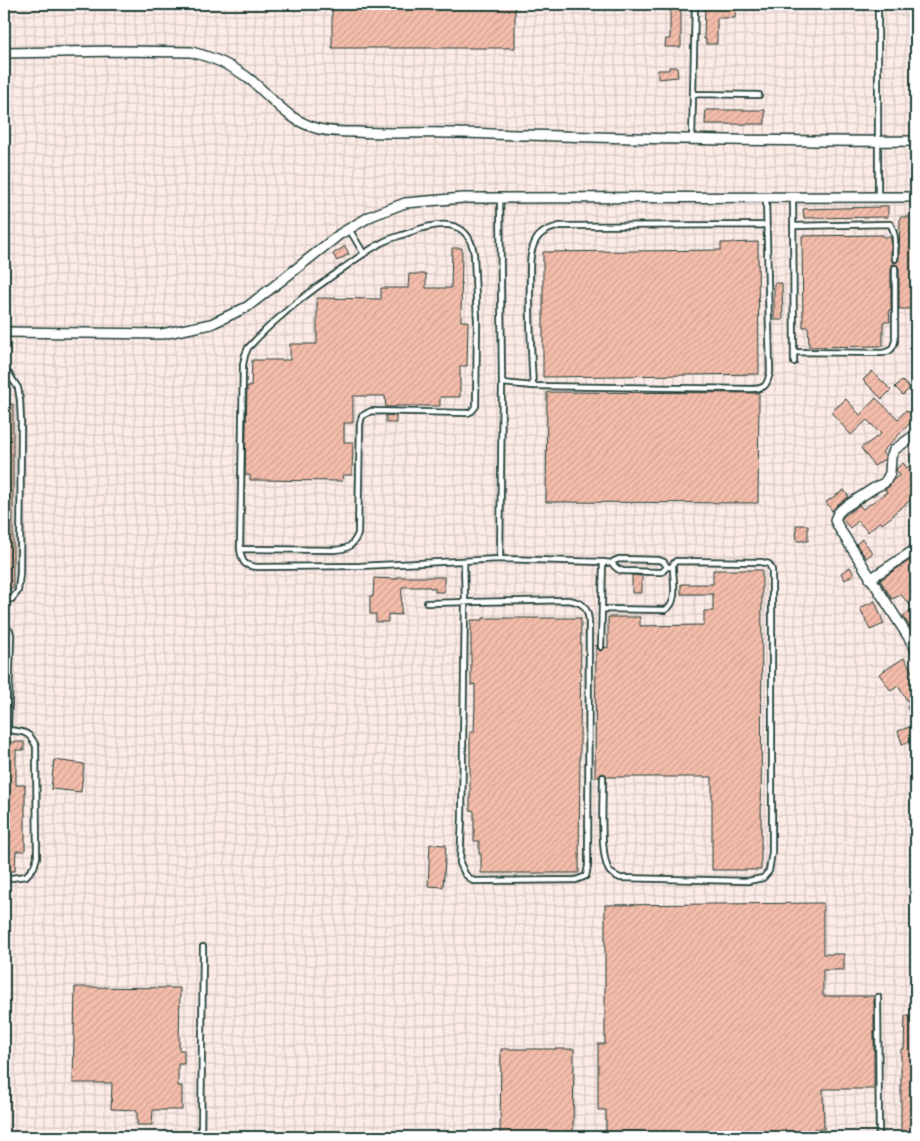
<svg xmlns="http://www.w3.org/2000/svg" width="920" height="1141" viewBox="0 0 920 1141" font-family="'Architects Daughter',sans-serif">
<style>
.industrial{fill:url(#industrial-grid)}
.building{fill:url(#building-hatch);stroke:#1f3d34}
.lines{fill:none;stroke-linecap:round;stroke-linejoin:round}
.service-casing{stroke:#1f3d34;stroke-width:8}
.minor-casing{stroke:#1f3d34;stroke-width:12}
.service{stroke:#fff;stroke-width:4.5}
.minor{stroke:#fff;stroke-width:9}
</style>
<defs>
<pattern id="industrial-grid" width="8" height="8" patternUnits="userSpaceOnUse" patternTransform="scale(1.25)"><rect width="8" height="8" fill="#fcebe6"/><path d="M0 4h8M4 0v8" fill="none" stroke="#d8cac6"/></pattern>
<pattern id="building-hatch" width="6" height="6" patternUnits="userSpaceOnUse" patternTransform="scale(1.25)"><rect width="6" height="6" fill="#f4bcaa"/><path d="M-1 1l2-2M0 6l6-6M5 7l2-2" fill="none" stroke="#d1a293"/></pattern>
</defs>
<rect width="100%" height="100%" fill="#fff"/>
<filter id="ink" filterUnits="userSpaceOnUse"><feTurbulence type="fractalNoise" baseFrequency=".02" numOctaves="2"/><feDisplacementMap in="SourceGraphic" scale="10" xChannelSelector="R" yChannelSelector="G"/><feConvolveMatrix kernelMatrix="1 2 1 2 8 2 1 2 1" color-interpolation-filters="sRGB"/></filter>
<g filter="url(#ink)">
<path class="industrial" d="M4 4H916V1137H4Z"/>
<path class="building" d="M332 4H515V48H332Z
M670 4H681V47H665L666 39H670Z
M705 4H736L735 18H717V44H706V39H704Z
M669 67H677L678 77 658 79V70H669Z
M706 110H765V124H705Z
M879 206H888V217L804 218 803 209 879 207Z
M900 217H916V309H899V268L897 265 893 264 891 268V310H889L890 322H883V346L809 347 808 327H803L802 236 883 235V237H891V259L893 262 895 263 898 261 899 259Z
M758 242 759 374 543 377V252L721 250V243Z
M345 246 349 254 337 261 333 254Z
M452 248H462L461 321H468L467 366H460V397H440V406H396V407H386L385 396H353V423H344V442H353L352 475H343L342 481 250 480V475H245L247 386 251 387 252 360H290V344H317V298L381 299V288H408L409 274H426V288H451Z
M774 283H782L783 320H774Z
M872 371 891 390 882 399 863 380Z
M902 381 910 388 903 395 895 387Z
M547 392 759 393 758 503 546 502Z
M876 398 898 419 906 410 915 418 882 452 885 456V459L874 466 861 448 881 434 867 420 851 435 831 412 846 399 860 415Z
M4 404H13V589H4Z
M386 415 396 416V423H386Z
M916 462V496L893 514 894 515 882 524 880 521 868 532 858 521 850 528 842 519 843 517 859 505 863 509 887 492 885 489 889 487 893 480 900 475 896 470 897 468 903 463 907 468Z
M844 490 849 497 838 504 832 511 826 502Z
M796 525H808V541H797Z
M862 539 873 553 866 558 856 544Z
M916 556V634L912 629H911L903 616 913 608 901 595 892 599 880 580Z
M850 567 854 574 845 580 841 573Z
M713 570H762L761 870H712V777H607L605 774 603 773 600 775 599 777H595L596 645 597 646 598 649 600 651 603 650 605 647 608 648V617H640V626L704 625V611H713V594H681V584H713Z
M632 575 642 576V593H632Z
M397 577H444V592H435V588H430V587H402L401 615 388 614V622H376V614H370V596L373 597 374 578 397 579Z
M875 601 884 624 870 630 860 608Z
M483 618H581L579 873H481V854H479V841H474V811L470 810V732H474L475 706V684L471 685V620H483Z
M904 658 915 676 913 677 916 681V739L902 744 898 731 915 725 907 707 910 705 898 686 891 691 879 674Z
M4 742H24V750H16V785H25V851H16L15 871H4Z
M54 760 84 764 81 792 51 789Z
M430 844 446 845 443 887 428 886Z
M823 903V954H844V970H823V996H874V1089H823L824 1129H814V1137H606V1110H598V1044H605V905Z
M75 987 180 988 179 1050H184V1064H178V1086H182V1110H153L152 1125H137V1110L111 1109 112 1083H73Z
M905 1016H916V1137H901V1049H904Z
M501 1049H574L573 1137H500Z"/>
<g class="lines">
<defs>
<path id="service" d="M693 94 759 95
M692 140 695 4
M878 197V4
M500 198 502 383 500 559
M793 198 794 362
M793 226 890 224C897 234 895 247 895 259
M349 229 364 254
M794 352 882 353C890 352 893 349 895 341V268
M4 371 9 374 18 388 20 400 21 422 20 573 18 591 12 599 4 600
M502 383 533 386 750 389C764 389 767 387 770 372L766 198
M533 386C531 351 529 316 530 281 530 268 529 252 536 240 541 231 550 229 559 226L766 225
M240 549 334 550C348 549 352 547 358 534L360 424 362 416 371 411 468 413 472 411 476 406 477 321 474 254C468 215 435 223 408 233 400 236 391 238 383 242 366 251 351 263 335 274 317 287 298 300 281 316 269 326 258 337 248 348L245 355 243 365 240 549C242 563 244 566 258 567L360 566 500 559 603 562
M612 563C615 568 618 570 623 571L657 572H662L667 567H670
M427 603 568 600C582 602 587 606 589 620L588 866 586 876 576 880 473 881 465 874 460 863 462 818 465 602 464 562
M602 609 665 610C680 603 672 577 673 564L676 561 761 562 769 564 772 570V852L769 871 763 878 748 881 620 878C617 876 613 875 610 872 599 857 603 798 603 777
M4 626 10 631 11 635 8 730C24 732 29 731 36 746L37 857 34 867 26 876 4 879
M601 647 603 562 612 563 614 561 619 559 659 560 664 562 667 567
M878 997 879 1137
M201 1137 203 947"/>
<path id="minor" d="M4 53 120 51 191 52C212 57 235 67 252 81 275 101 287 120 319 129 331 132 344 132 356 132 390 134 425 132 459 133 481 133 504 135 527 135 656 139 786 142 916 141
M4 332 162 334 211 324 247 307 282 280 340 234 371 216 405 203 463 198 916 197
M916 434 894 450 891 457 890 473 887 479 884 483 874 488 842 509 838 513 835 520 839 528 916 649
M870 579 916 549"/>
</defs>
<use href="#service" class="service-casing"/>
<use href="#minor" class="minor-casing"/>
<use href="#service" class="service"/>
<use href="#minor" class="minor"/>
</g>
</g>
<rect width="920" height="1141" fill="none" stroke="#fff" stroke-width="20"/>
<rect x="10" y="10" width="900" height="1121" fill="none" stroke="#1f3d34" stroke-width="2" filter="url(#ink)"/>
</svg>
